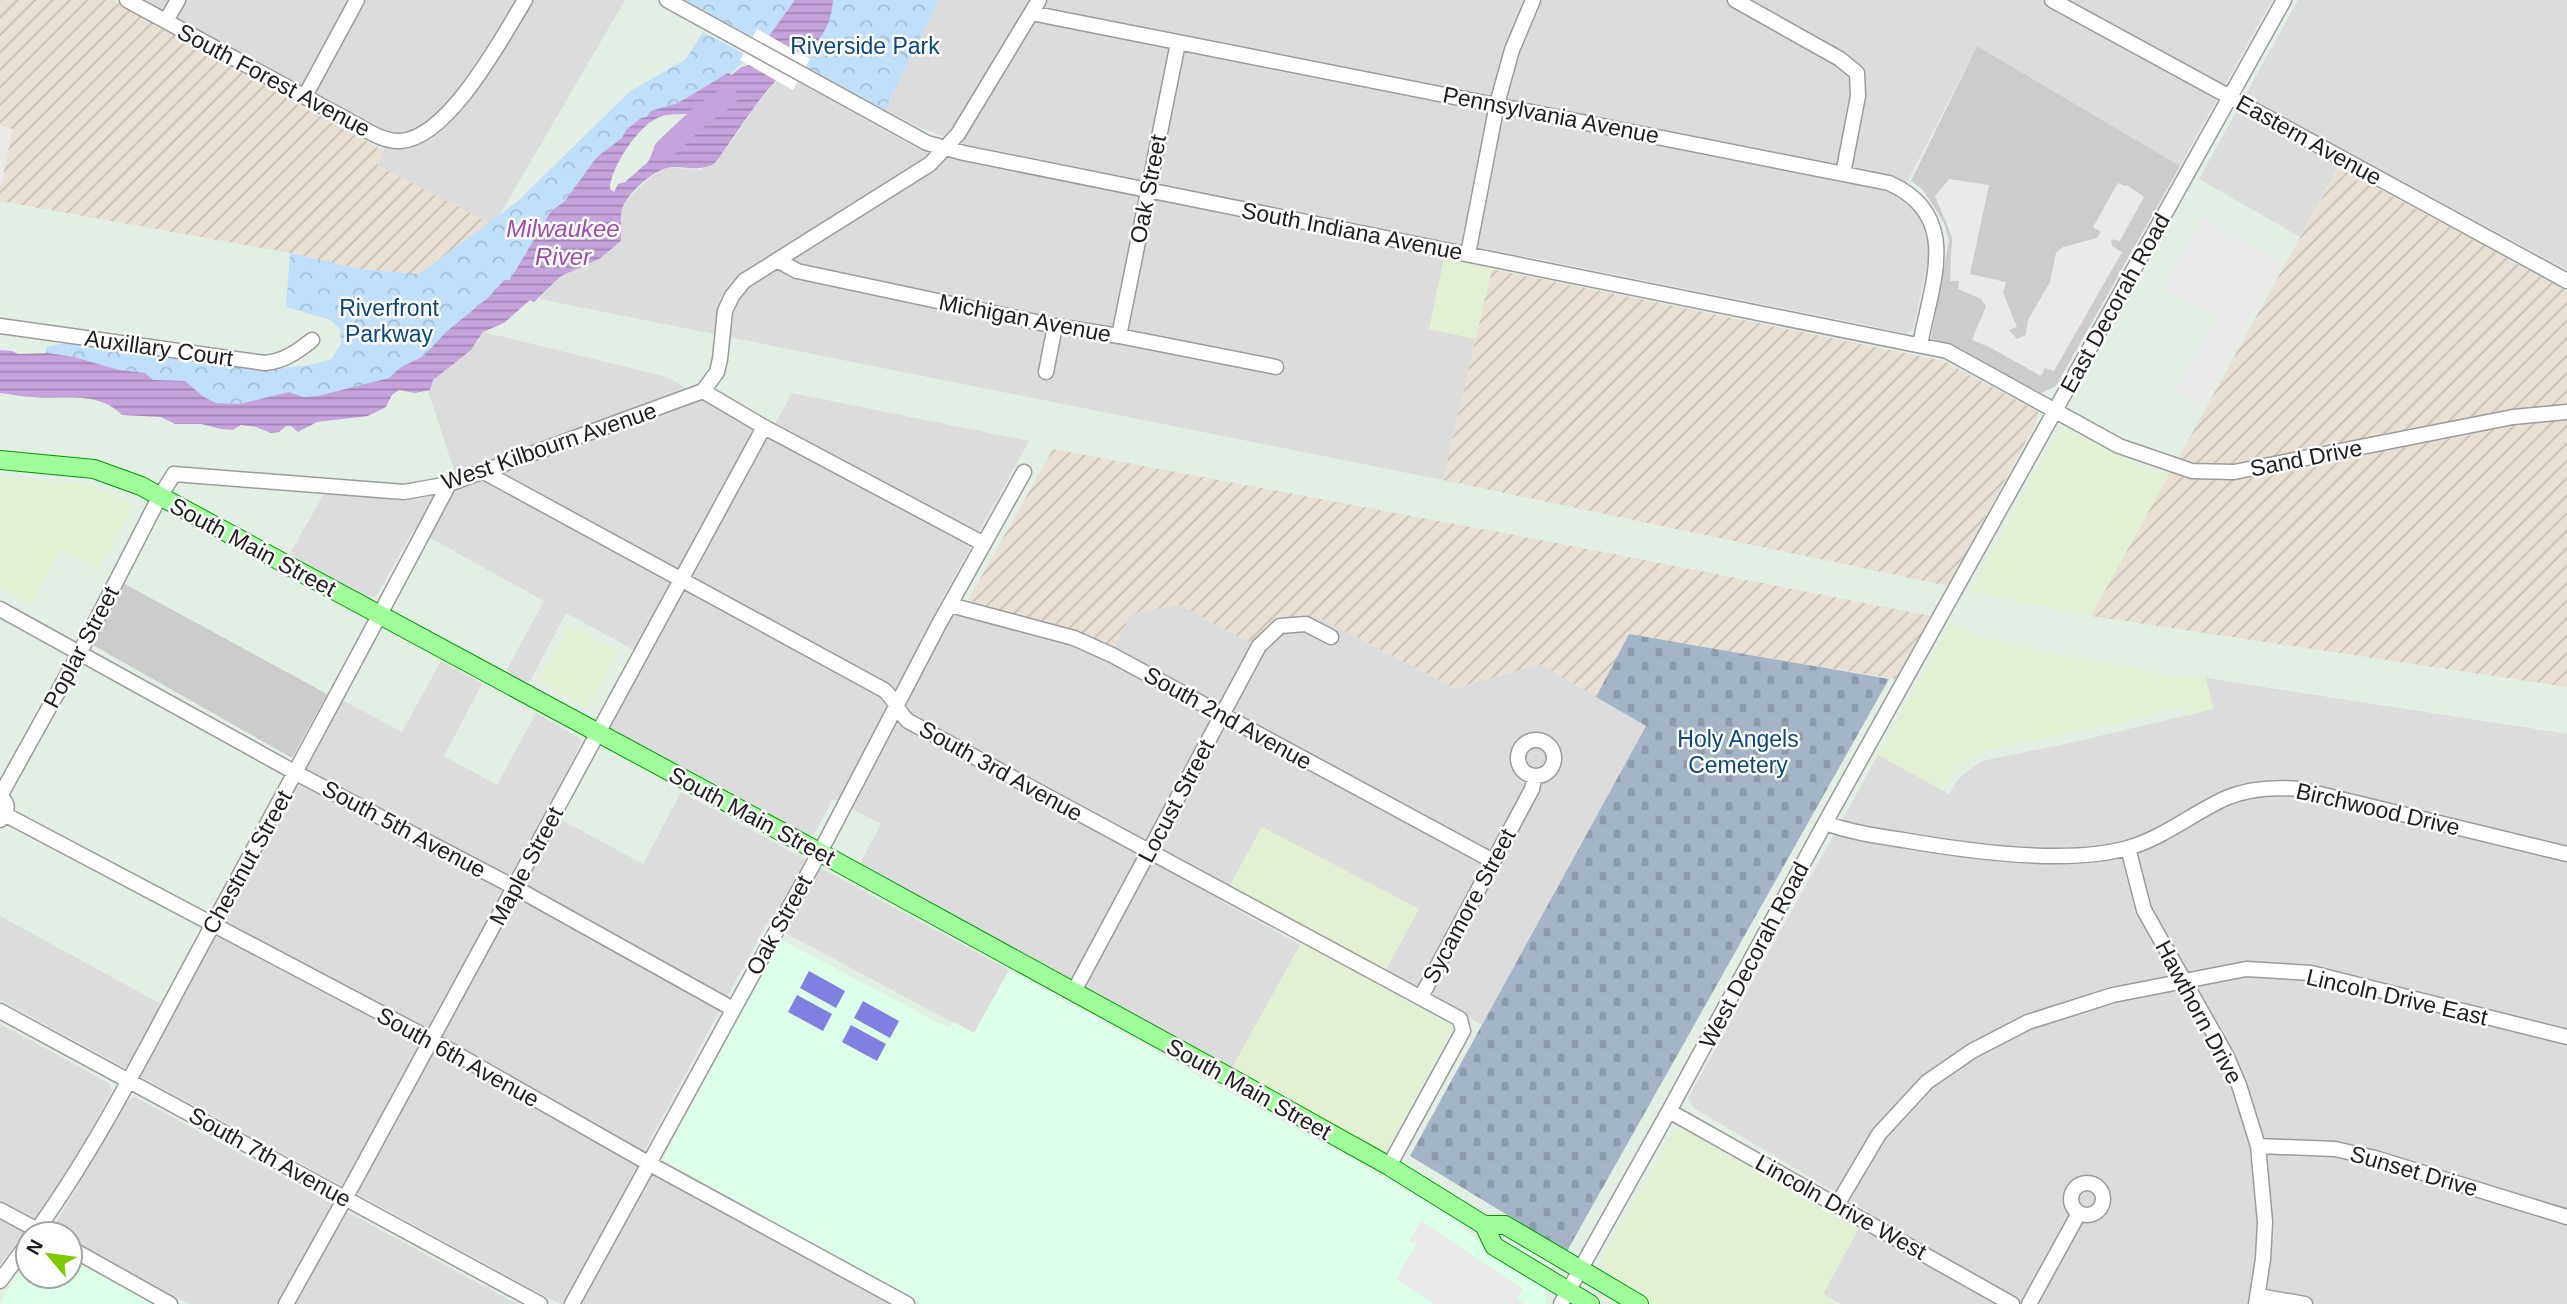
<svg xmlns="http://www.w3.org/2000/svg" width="2567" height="1304" viewBox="0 0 2567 1304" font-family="Helvetica,sans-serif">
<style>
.residential{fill:#dbdcdb}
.commercial{fill:#e3f0d2}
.industrial{fill:url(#industrial-furrows)}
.education{fill:#dcffea}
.religious{fill:#ccc}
.cemetery{fill:url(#cemetery-stones)}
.park{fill:url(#park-crowns)}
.pitch{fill:#8080e0}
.parking{fill:#eaeaea}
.water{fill:url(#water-rules);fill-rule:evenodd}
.pier{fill:#fff}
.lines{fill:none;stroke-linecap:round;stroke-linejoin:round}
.river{stroke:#c7a3de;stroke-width:21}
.minor-casing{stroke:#9b9b9b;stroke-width:17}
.major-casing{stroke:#009708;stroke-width:20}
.minor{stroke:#fff;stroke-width:14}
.major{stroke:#9ffd9a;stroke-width:18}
.labels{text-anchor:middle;stroke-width:5;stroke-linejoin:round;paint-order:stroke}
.park-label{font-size:23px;fill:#09477e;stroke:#fff}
.street-label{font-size:23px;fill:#1e1e1e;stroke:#fff}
.water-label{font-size:24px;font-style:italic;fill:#a348af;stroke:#fff}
</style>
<defs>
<pattern id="industrial-furrows" width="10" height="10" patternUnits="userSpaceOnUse" patternTransform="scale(1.75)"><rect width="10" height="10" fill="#e8e0d5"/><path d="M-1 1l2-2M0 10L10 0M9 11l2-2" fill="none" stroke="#c7c0b6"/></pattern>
<pattern id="cemetery-stones" width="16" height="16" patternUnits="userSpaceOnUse" patternTransform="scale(1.75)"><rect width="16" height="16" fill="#a4b5c8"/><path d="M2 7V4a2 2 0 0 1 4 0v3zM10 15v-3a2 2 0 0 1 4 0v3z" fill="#8d9bab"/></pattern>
<pattern id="park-crowns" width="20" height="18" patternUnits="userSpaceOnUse" patternTransform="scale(1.75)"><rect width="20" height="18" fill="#bfdffa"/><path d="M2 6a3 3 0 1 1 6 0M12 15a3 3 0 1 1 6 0" fill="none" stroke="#a4bfd6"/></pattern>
<pattern id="water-rules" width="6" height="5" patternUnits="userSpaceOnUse" patternTransform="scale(1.75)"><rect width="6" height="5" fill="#c7a3de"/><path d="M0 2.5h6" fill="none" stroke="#a184b3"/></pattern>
</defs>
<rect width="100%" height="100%" fill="#e3efe4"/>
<path class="residential" d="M144 0H625L499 216 489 223 377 165 384 151 386 132 371 127Z
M939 0H2272L2180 166 1977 46 1899 198 1918 215 1925 228 1929 255 1914 326 1913 330 1906 333 964 144 921 128 885 110Z
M2298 0H2567V270L2347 151 2300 237 2199 179Z
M783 74 916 148 1444 259 1429 329 1476 339 1443 480 539 299 561 276 599 259 621 219V211L627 200 648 179 667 167 701 170 731 143 754 108Z
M483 332 667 377 768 437 792 393 1029 441 937 608 1066 643 1106 661 1132 613 1180 605 1261 648 1274 627 1318 617 1455 688 1540 664 1646 726 1482 1025 1385 971 1419 909 1262 827 1221 901 1300 945 1231 1070 1111 1002 859 865 881 824 833 799 815 833 809 836 805 835 611 730 609 726 645 656 566 613 528 685 505 673 544 601 414 529 380 590 377 595 369 598 289 555 325 492 418 499 460 488 428 391 433 380 479 341Z
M441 661 482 684 444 756 497 785 536 713 576 736 582 741 547 812 643 864 681 792 1009 970 974 1034 767 923 637 1164 892 1304H560L0 1000V916L174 1011 342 700 402 732Z
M2206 678 2567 734V1304H1840L1823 1294 1868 1212 1694 1108 1688 1098 1878 755 1949 794 1960 777 1982 761 2070 743 2213 709Z
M0 1024 109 1083 112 1091 87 1138 58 1186 0 1265Z
M135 1097 152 1106 517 1304H189L70 1240V1234H61L57 1230V1221L128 1100Z"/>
<path class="commercial" d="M1444 259 1492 269 1476 339 1429 329Z
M2062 431H2070L2139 467 2151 472H2171L2091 616 1970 591 2055 436Z
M0 476 95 486 133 505 99 570 61 548 31 605 0 588Z
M1951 623 1983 638 2044 652 2171 676 2206 678 2213 709 2186 716 2183 706 2128 721 1995 748 1979 753 1957 767 1941 789 1878 755Z
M569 625 618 652 587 708 538 681Z
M1262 827 1419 909 1378 985 1448 1024 1452 1029 1387 1150 1380 1151 1368 1145 1231 1070 1308 931 1229 887Z
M1676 1129 1687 1132 1858 1230 1823 1294 1840 1304H1653L1606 1274 1602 1262 1604 1251Z"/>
<path class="industrial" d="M0 0H112L384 151 377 165 489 223 419 274 359 269 290 253 0 201Z
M2339 167 2567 291V687L2091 616Z
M1492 269 1944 361 2033 409 2038 412V419L1948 586 1443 480Z
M1053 449 1567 545 1931 616 1895 679 1629 635 1596 697 1540 664 1455 688 1318 617 1275 627 1261 649 1180 605 1132 613 1113 648 968 600Z"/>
<path class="education" d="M781 940 949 1028 954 1022 974 1033 1009 970 1437 1207 1482 1244 1541 1284 1545 1290 1546 1304H923L664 1160 665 1155Z
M70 1260 155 1304H0L14 1279 28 1261V1276H70Z"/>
<path class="religious" d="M1977 46 2180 166 2056 386 2041 393 1956 346 1931 338 1949 240 1944 223 1933 205 1922 189 1911 181Z
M123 583 327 694 292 758 91 644Z"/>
<path class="cemetery" d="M1629 634 1889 679 1567 1251 1410 1156 1646 726 1596 697Z"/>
<path class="park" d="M685 0H939L885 110Z
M703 32 750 57 713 88 627 135 517 275 419 361 386 381 334 395 250 407 217 406 154 383 46 357V347L65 343 277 368 309 365 332 359 341 343 340 329 331 320 286 307 290 253 359 269 419 274 518 201 629 92 686 59Z"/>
<path class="pitch" d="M809 971 845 991 836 1008 800 988Z
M797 995 832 1014 823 1031 788 1012Z
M863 1001 899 1021 890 1038 854 1018Z
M851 1025 886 1044 877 1061 842 1042Z"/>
<path class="parking" d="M0 126 13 129 1 185H0Z
M1949 179 1989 185 1970 274 2006 282 2003 293 2017 327 2009 330 2017 339 2026 335 2028 320 2050 282 2056 253 2063 247 2097 238 2101 232 2093 227 2118 183 2126 186 2127 185 2144 197 2120 241 2111 239 2112 246 2122 252 2054 371 2045 368 2041 376 1989 347 1972 340 1986 306 1981 299 1958 289 1959 281H1950L1952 237 1935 196Z
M2202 217 2283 262 2202 406 2175 391 2216 318 2162 288Z
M1421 1221 1523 1289 1517 1299 1525 1304H1434L1396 1279 1416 1245 1409 1241Z"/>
<path class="water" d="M795 0H833C830 46 797 55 772 85 750 110 734 138 714 164 697 172 689 166 671 167 654 169 627 193 622 209 619 220 623 232 620 242L599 259 561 276 534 302 530 300 504 323 483 332 471 350 433 380 430 390 415 393 399 390 392 395 386 407 368 416 317 422 298 432 291 426H286L279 432 271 433 256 427 241 425 233 430 221 429 201 424H175L161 417 122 415C98 390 63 400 33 397 22 397 11 394 0 393V350L12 351 18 354 48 353 74 357 119 370 145 373 153 380 185 381 204 397 216 403 240 404 289 392 304 397 318 396 389 378 401 367 424 356 446 332 489 297 504 280H510L551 211 564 202 597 157 622 138 626 130 641 118 647 117 651 111 678 103 728 73 732 75 741 67 747 66ZM698 112 714 113V117L694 128 674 133 657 143 648 162 625 182 618 184 614 192 610 189C610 168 639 125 659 117 672 112 686 116 698 112Z"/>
<path class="pier" d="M757 29 810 59 793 90 740 60Z"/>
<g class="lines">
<path class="river" d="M664 150 700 116 727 97"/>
<defs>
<path id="minor" d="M127 0 355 124C368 131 384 142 400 141 448 139 502 38 525 0
M667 0 927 143 964 153 1947 351 2119 446 2192 471 2234 472 2513 417 2567 412
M1735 0 1840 59 1857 73 1858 96 1843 174
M2052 0 2567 281
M1031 13 1889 183C1963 216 1931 284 1920 345
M166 21 178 0
M305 96 357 0
M1468 254 1497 104 1512 50 1533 0
M777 260 797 271 1055 326 1119 336 1276 367
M0 326 265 363C284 361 297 352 312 340
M1119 336 1178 43
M1046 372 1055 326
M703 391 764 427 984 544
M484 472 884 690C895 699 898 712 908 721L1460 1019 1463 1031 1389 1166
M950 605 1074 638 1112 655 1493 861
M0 609 296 773 514 887 733 1009
M1518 758a18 18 0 1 1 36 0a18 18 0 1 1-36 0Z
M6 815 432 1040 648 1163 907 1304
M0 820C9 813 9 803 0 796L80 652 160 496 174 474 404 492 449 484 703 391 717 372 720 359 725 311 732 296 744 281 930 164 958 134 1039 0
M1825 823C1850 832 1876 836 1903 840 1966 851 2070 866 2131 847 2166 836 2193 813 2226 798 2249 788 2275 787 2299 789L2567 854
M2128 848 2144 910 2226 1055 2239 1085 2258 1146 2265 1222 2263 1259 2256 1304
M1073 993 1259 646 1280 626 1306 624 1331 637
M1421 997 1532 789 1535 776
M0 1011 540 1304
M1669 1111 2012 1304
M2258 1146 2335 1149 2375 1158 2567 1217
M2071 1199a16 16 0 1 1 32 0a16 16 0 1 1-32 0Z
M1837 1205 1879 1134 1927 1082 1972 1051 2028 1022 2113 995 2246 969 2311 973 2567 1037
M0 1210 43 1233
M34 1234C98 1146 147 1046 199 950 283 795 367 640 449 484
M70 1248 170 1304
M0 1281 28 1243
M2259 1296 2305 1304
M286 1304 353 1184 764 427
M572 1304 828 837 939 624 1024 472
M1561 1304 1669 1111 1825 823 2284 0
M2029 1304 2079 1213"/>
<path id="major" d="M0 460 94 469 141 486 819 852 1251 1089 1389 1166 1484 1225H1505L1639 1304
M1484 1225 1494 1246 1590 1304"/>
</defs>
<use href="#minor" class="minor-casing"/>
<use href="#major" class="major-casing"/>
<use href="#minor" class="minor"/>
<use href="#major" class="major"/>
</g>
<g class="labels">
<g class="park-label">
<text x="865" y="54">Riverside Park</text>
<text x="389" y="316">Riverfront<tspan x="389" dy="26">Parkway</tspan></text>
<text x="1738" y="747">Holy Angels<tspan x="1738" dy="26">Cemetery</tspan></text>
</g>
<g class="street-label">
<text transform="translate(274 80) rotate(28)" y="8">South Forest Avenue</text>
<text transform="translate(1551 115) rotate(11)" y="8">Pennsylvania Avenue</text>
<text transform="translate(2309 140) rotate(29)" y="8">Eastern Avenue</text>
<text transform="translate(1148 189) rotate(-79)" y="8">Oak Street</text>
<text transform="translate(1352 231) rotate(11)" y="8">South Indiana Avenue</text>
<text transform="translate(2115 303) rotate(-61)" y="8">East Decorah Road</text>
<text transform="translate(1025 318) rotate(11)" y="8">Michigan Avenue</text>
<text transform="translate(159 348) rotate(8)" y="8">Auxillary Court</text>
<text transform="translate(549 446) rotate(-19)" y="8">West Kilbourn Avenue</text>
<text transform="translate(2306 458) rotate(-11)" y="8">Sand Drive</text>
<text transform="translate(253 547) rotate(28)" y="8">South Main Street</text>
<text transform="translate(81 647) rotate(-62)" y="8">Poplar Street</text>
<text transform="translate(1228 718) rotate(29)" y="8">South 2nd Avenue</text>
<text transform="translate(1001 771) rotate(29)" y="8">South 3rd Avenue</text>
<text transform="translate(1176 801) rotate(-62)" y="8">Locust Street</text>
<text transform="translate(2378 809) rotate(13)" y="8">Birchwood Drive</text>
<text transform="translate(752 816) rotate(28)" y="8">South Main Street</text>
<text transform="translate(404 829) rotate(28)" y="8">South 5th Avenue</text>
<text transform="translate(247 862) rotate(-61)" y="8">Chestnut Street</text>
<text transform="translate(526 866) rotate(-62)" y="8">Maple Street</text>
<text transform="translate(1469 906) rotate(-62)" y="8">Sycamore Street</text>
<text transform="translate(779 925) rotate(-61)" y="8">Oak Street</text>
<text transform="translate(1754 955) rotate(-62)" y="8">West Decorah Road</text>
<text transform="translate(2397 997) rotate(13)" y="8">Lincoln Drive East</text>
<text transform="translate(2199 1012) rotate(62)" y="8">Hawthorn Drive</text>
<text transform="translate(458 1057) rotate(29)" y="8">South 6th Avenue</text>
<text transform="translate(1249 1089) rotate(29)" y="8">South Main Street</text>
<text transform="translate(270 1157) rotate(29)" y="8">South 7th Avenue</text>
<text transform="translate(2414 1171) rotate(16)" y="8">Sunset Drive</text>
<text transform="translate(1841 1207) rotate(29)" y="8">Lincoln Drive West</text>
</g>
<g class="water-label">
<text x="563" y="237">Milwaukee<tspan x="563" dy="28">River</tspan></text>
</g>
</g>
<g transform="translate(49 1255) rotate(299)"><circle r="33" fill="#ffffff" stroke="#a5a5a5" stroke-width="2"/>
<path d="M0-5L12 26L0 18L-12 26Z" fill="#7dcb00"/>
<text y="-10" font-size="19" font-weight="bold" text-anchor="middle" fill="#1e1e1e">N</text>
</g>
</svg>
